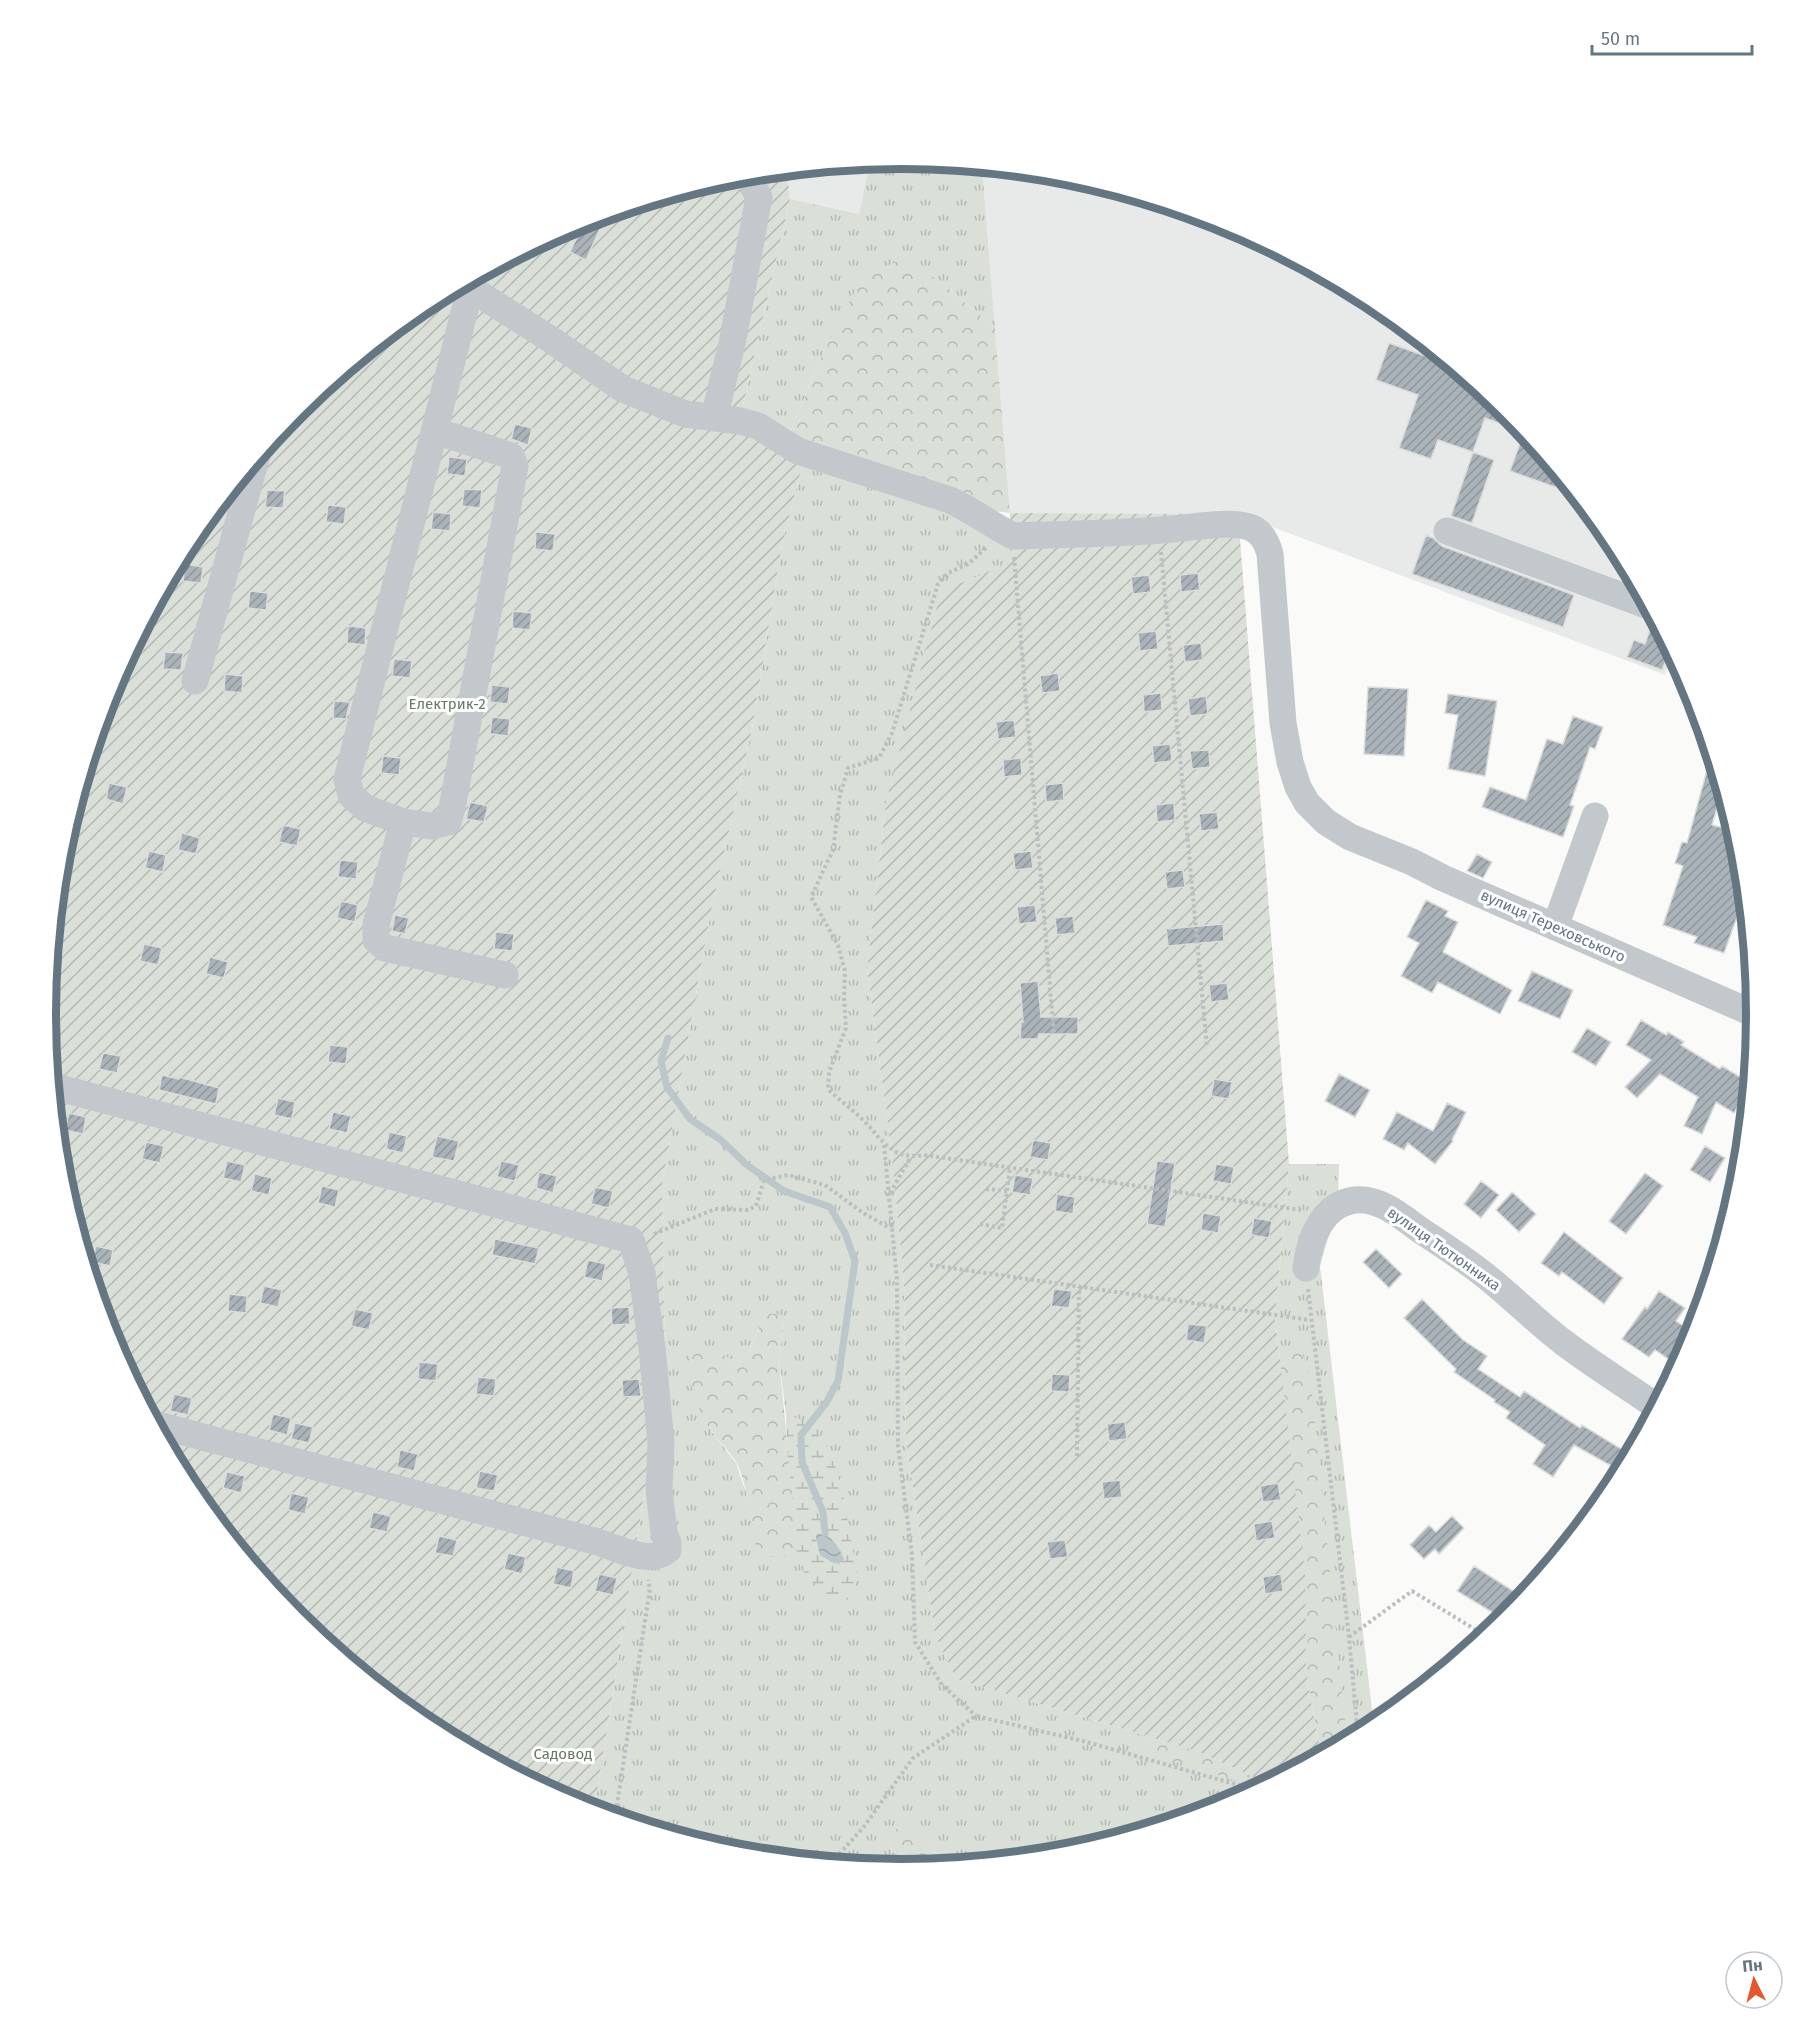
<svg xmlns="http://www.w3.org/2000/svg" width="1802" height="2028" viewBox="0 0 1802 2028" font-family="'Fira Sans',sans-serif">
<style>
.built{fill:#e8e9e9}
.grass{fill:url(#grass-tufts);fill-rule:evenodd}
.forest{fill:url(#forest-crowns)}
.wetland{fill:url(#wetland-marsh)}
.garden{fill:url(#garden-furrows)}
.water{fill:url(#water-waves)}
.lines{fill:none;stroke-linecap:round;stroke-linejoin:round}
.stream{stroke:#bbc7cb;stroke-width:7}
.building{fill:url(#building-hatch);stroke:#dcdcda;stroke-width:1.5}
.path{stroke:#bbbfc2;stroke-width:4;stroke-dasharray:3 3;stroke-linecap:butt}
.minor{stroke:#c3c8cc;stroke-width:27}
.labels{text-anchor:middle;stroke-width:6;stroke-linejoin:round;paint-order:stroke}
.park-label{font-size:15px;fill:#687a64;stroke:#fff}
.street-label{font-size:15px;fill:#657683;stroke:#fff}
.rim{fill:none;stroke:#657683;stroke-width:8}
</style>
<defs>
<pattern id="grass-tufts" width="24" height="20" patternUnits="userSpaceOnUse" patternTransform="scale(1.5)"><rect width="24" height="20" fill="#dadfd7"/><path d="M3 7l-1-3M5 7V3M7 7l1-3M15 17l-1-3M17 17v-4M19 17l1-3" fill="none" stroke="#b4b9b4"/></pattern>
<pattern id="forest-crowns" width="20" height="18" patternUnits="userSpaceOnUse" patternTransform="scale(1.5)"><rect width="20" height="18" fill="#dadfd7"/><path d="M2 6a3 3 0 1 1 6 0M12 15a3 3 0 1 1 6 0" fill="none" stroke="#b4b9b4"/></pattern>
<pattern id="wetland-marsh" width="20" height="14" patternUnits="userSpaceOnUse" patternTransform="scale(1.5)"><rect width="20" height="14" fill="#dadfd7"/><path d="M1 5h8M5 5V1M11 12h8M15 12V8" fill="none" stroke="#b4b9b4"/></pattern>
<pattern id="garden-furrows" width="10" height="10" patternUnits="userSpaceOnUse" patternTransform="scale(1.5)"><rect width="10" height="10" fill="#dadfd7"/><path d="M-1 1l2-2M0 10L10 0M9 11l2-2" fill="none" stroke="#b4b9b4"/></pattern>
<pattern id="water-waves" width="16" height="10" patternUnits="userSpaceOnUse" patternTransform="scale(1.5)"><rect width="16" height="10" fill="#bbc7cb"/><path d="M0 5q4-4 8 0t8 0" fill="none" stroke="#9ca6aa"/></pattern>
<pattern id="building-hatch" width="6" height="6" patternUnits="userSpaceOnUse" patternTransform="scale(1.5)"><rect width="6" height="6" fill="#aab3b9"/><path d="M-1 1l2-2M0 6l6-6M5 7l2-2" fill="none" stroke="#8e969c"/></pattern>
</defs>
<rect width="100%" height="100%" fill="#fafaf8"/>
<path class="built" d="M870 161 859 214 790 199 787 169Z
M982 166 1068 175 1229 223 1377 302 1507 409 1613 539 1673 651 1665 675 1238 514 1010 513Z"/>
<path class="grass" d="M901 158 982 166 995 328 945 286 827 344 791 430 762 415 742 410 790 199 859 214 870 161Z
M802 466 953 514 1010 544V563L886 802 867 968 891 1149 904 1283 906 1440 935 1635 956 1679 1197 1751 1256 1778 1275 1780 1228 1805 1068 1854 947 1865 928 1843 888 1842 903 1870H901L734 1853 594 1811 665 1363 662 1185 710 916 752 729 782 545ZM765 1313 784 1323 779 1360 786 1415 788 1459 749 1501 736 1463 711 1431 702 1346 739 1363 750 1350Z
M1289 1164H1339L1338 1204 1320 1266 1374 1727 1321 1755 1305 1573 1275 1318Z"/>
<path class="forest" d="M907 257 945 286 995 328 1010 513 985 510 804 443 791 430 827 344 863 276Z
M765 1313 783 1315 784 1323 779 1360 796 1528 793 1554 772 1557 756 1547C752 1523 747 1482 736 1462 730 1452 720 1443 713 1433 698 1413 683 1375 691 1351L703 1345 739 1363 750 1350Z
M1293 1346 1303 1355 1311 1384 1346 1730 1345 1743 1321 1755 1308 1685 1279 1361 1281 1353 1285 1347Z
M1151 1737 1197 1751 1256 1778 1275 1780 1260 1788 1147 1753 1146 1745Z
M904 1825 928 1843 947 1865 903 1870 888 1842 893 1831Z"/>
<path class="wetland" d="M786 1415 807 1421 832 1452 843 1496 858 1577 852 1597 843 1602 828 1600 804 1572 793 1554 796 1528 788 1459Z"/>
<path class="garden" d="M787 169 790 199 742 410 687 405 629 383 469 279 574 223 734 174Z
M449 290 544 349 754 435 802 466 782 545 752 729 710 916 662 1185 665 1363 594 1811 573 1805 425 1726 295 1619 189 1489 110 1341 61 1181 45 1014 62 847 110 686 189 538 296 408 426 302Z
M1010 513 1238 514 1289 1164 1275 1318 1305 1573 1306 1661 1308 1685 1321 1755 1275 1780 1256 1778 1197 1751 956 1679 935 1635 906 1440 904 1283 891 1149 867 968 886 802 941 591 1010 563Z"/>
<path class="water" d="M817 1534C832 1534 838 1546 844 1559L839 1564 831 1562 820 1555 816 1538Z"/>
<g class="lines">
<path class="stream" d="M668 1038 661 1061 667 1087 690 1119 721 1140 747 1165 784 1191 830 1207 845 1233 855 1261 838 1381 826 1403 801 1435 802 1462 823 1512 825 1533"/>
</g>
<path class="building" d="M607 213 586 260 570 252 585 220Z
M1389 343 1454 366 1507 409 1560 474 1555 487 1510 471 1524 432 1485 418 1473 452 1438 440 1431 459 1399 448 1418 395 1376 380Z
M515 424 532 428 528 445 511 439Z
M1473 452 1494 460 1472 523 1451 516Z
M449 457 467 459 465 476 447 474Z
M464 489 482 490 480 508 462 506Z
M267 490 285 491 283 508 265 507Z
M328 505 346 507 344 524 326 522Z
M433 512 451 514 450 531 431 529Z
M536 532 555 534 553 551 535 549Z
M1426 535 1433 538 1442 546 1574 595 1563 627 1412 574Z
M185 564 203 567 201 583 183 581Z
M1198 573 1200 590 1181 592 1180 575Z
M1149 575 1151 592 1133 594 1131 577Z
M250 591 268 593 266 610 248 608Z
M513 611 532 613 530 630 512 628Z
M1656 620 1671 647 1662 670 1627 657 1634 640 1645 644 1653 621Z
M348 626 366 628 365 645 347 643Z
M1156 631 1158 649 1140 651 1138 633Z
M1201 643 1203 660 1185 662 1183 645Z
M165 652 183 653 181 670 163 669Z
M394 659 412 661 410 678 392 676Z
M1058 673 1060 691 1042 693 1040 676Z
M225 674 243 676 242 693 224 691Z
M492 685 510 687 508 704 490 702Z
M1368 687 1408 689 1404 756 1364 754Z
M1161 693 1162 710 1144 712 1143 695Z
M1448 694 1497 701 1485 776 1448 769 1458 715 1445 713Z
M1206 696 1208 714 1190 716 1188 699Z
M334 701 350 702 346 719 333 718Z
M1573 716 1603 727 1595 749 1590 747 1570 805 1574 806 1563 837 1482 807 1490 787 1526 800 1547 739 1563 744Z
M492 717 510 719 508 736 490 734Z
M1014 720 1016 737 998 739 996 722Z
M1170 744 1172 761 1154 763 1152 746Z
M1209 750 1210 767 1192 769 1190 751Z
M1712 752 1723 788 1712 825 1736 831 1741 847 1746 900 1740 918 1737 917 1724 953 1694 943 1697 937 1663 925 1683 866 1675 863 1682 842 1687 843Z
M383 756 401 758 399 775 381 773Z
M1021 758 1022 775 1004 777 1003 760Z
M109 783 127 787 123 804 106 799Z
M1063 783 1064 800 1046 802 1045 785Z
M470 802 488 806 484 822 466 819Z
M1174 803 1175 820 1157 822 1156 805Z
M1217 812 1219 829 1201 831 1199 814Z
M283 825 301 829 297 846 279 842Z
M182 833 200 838 196 854 178 850Z
M149 851 166 855 163 872 145 868Z
M1031 851 1033 868 1015 870 1013 853Z
M1477 854 1492 862 1483 878 1467 871Z
M340 860 358 862 356 879 338 877Z
M1183 870 1185 887 1167 889 1165 872Z
M1426 900 1448 911 1445 916 1458 922 1443 952 1512 990 1500 1014 1438 982 1432 993 1401 976 1419 943 1407 937Z
M341 901 358 905 355 922 337 918Z
M1035 905 1037 922 1019 924 1017 907Z
M395 915 409 918 405 934 392 931Z
M1073 916 1075 933 1057 935 1055 918Z
M1223 924 1224 941 1168 946 1166 929Z
M496 932 514 934 512 951 494 949Z
M144 944 162 948 158 965 140 961Z
M210 957 228 962 224 978 206 974Z
M1532 971 1573 990 1560 1019 1518 1001Z
M1038 981 1041 1017H1078V1034H1039L1038 1039H1020L1021 1022H1023L1020 983Z
M1227 983 1229 1000 1211 1002 1209 985Z
M1641 1020 1666 1035 1668 1032 1684 1042 1681 1045 1720 1069 1722 1066 1750 1083 1734 1113 1716 1102 1702 1134 1684 1126 1698 1097 1660 1074 1637 1098 1625 1087 1651 1060 1626 1045Z
M1587 1028 1611 1042 1596 1066 1572 1052Z
M330 1045 348 1047 346 1064 328 1062Z
M103 1053 121 1056 117 1073 99 1069Z
M1339 1074 1370 1090 1355 1117 1325 1101Z
M162 1075 179 1079V1077L219 1088 216 1104 159 1090Z
M1214 1079 1232 1082 1229 1099 1211 1096Z
M278 1098 295 1102 292 1119 274 1115Z
M1447 1103 1466 1112 1452 1140 1453 1141 1435 1164 1408 1143 1404 1150 1383 1139 1397 1112 1433 1131Z
M333 1112 351 1116 347 1133 329 1129Z
M69 1113 86 1117 83 1134 65 1130Z
M389 1132 407 1136 403 1153 386 1149Z
M437 1136 459 1141 454 1161 432 1157Z
M1033 1140 1051 1143 1048 1160 1030 1157Z
M146 1142 164 1146 160 1163 142 1159Z
M1705 1146 1725 1158 1710 1182 1690 1170Z
M227 1161 245 1165 241 1182 223 1178Z
M501 1161 519 1165 515 1181 497 1177Z
M1157 1161 1175 1163 1165 1227 1147 1224Z
M1216 1164 1234 1167 1231 1184 1213 1181Z
M539 1172 557 1176 553 1193 536 1188Z
M1645 1173 1663 1186 1626 1234 1609 1221Z
M255 1174 272 1178 269 1195 251 1191Z
M1015 1175 1033 1178 1030 1195 1012 1192Z
M1481 1181 1499 1195 1481 1218 1464 1204Z
M322 1186 339 1190 335 1207 318 1203Z
M595 1187 613 1191 609 1208 591 1204Z
M1512 1192 1536 1214 1519 1232 1496 1210Z
M1057 1194 1075 1197 1073 1214 1055 1211Z
M1203 1213 1221 1216 1218 1233 1201 1230Z
M1254 1218 1272 1221 1269 1238 1251 1235Z
M1564 1232 1623 1278 1604 1304 1562 1272 1559 1276 1541 1263Z
M495 1239 539 1248 535 1264 492 1255Z
M96 1246 113 1250 110 1266 92 1262Z
M1376 1249 1402 1274 1389 1288 1363 1262Z
M588 1260 606 1264 602 1281 584 1277Z
M264 1286 282 1290 278 1307 260 1303Z
M1054 1289 1072 1291 1069 1308 1051 1306Z
M1659 1291 1685 1308 1676 1321 1694 1333 1679 1366 1655 1350 1649 1357 1622 1339 1645 1307 1647 1309Z
M229 1294 247 1296 246 1313 228 1311Z
M1422 1299 1463 1340 1487 1356 1478 1369 1520 1397 1524 1391 1580 1428 1582 1425 1631 1455 1622 1472 1574 1445 1553 1477 1533 1464 1545 1445 1506 1418 1510 1412 1494 1402 1495 1400 1454 1372 1456 1369 1404 1318Z
M629 1307 630 1324 612 1325 611 1308Z
M355 1309 373 1313 369 1330 351 1326Z
M1188 1324 1207 1326 1204 1343 1186 1340Z
M419 1362 438 1364 436 1381 418 1379Z
M1052 1374 1070 1375 1069 1392 1051 1391Z
M478 1377 496 1379 494 1396 476 1394Z
M639 1379 641 1396 623 1397 622 1380Z
M174 1394 192 1398 188 1415 170 1411Z
M273 1414 291 1418 287 1435 269 1430Z
M1125 1422 1127 1439 1109 1441 1107 1424Z
M295 1423 313 1427 309 1443 291 1439Z
M400 1450 418 1454 414 1471 397 1467Z
M480 1471 498 1475 494 1491 476 1488Z
M227 1472 245 1476 241 1493 223 1488Z
M1120 1480 1122 1497 1104 1499 1102 1482Z
M1278 1483 1281 1500 1263 1502 1260 1486Z
M291 1493 309 1497 305 1514 288 1510Z
M373 1512 391 1516 387 1532 369 1528Z
M1452 1516 1464 1528 1439 1554 1435 1549 1424 1559 1410 1545 1429 1525 1436 1532Z
M1272 1521 1275 1538 1256 1541 1254 1524Z
M439 1536 457 1540 453 1556 435 1553Z
M1065 1540 1068 1557 1050 1559 1047 1542Z
M508 1553 526 1557 522 1574 504 1569Z
M1474 1566 1524 1598 1505 1620 1457 1591Z
M557 1567 574 1571 571 1588 553 1584Z
M599 1574 617 1578 613 1595 595 1591Z
M1281 1574 1283 1591 1265 1594 1263 1577Z"/>
<g class="lines">
<path class="path" d="M986 548 968 564 948 573 938 584 892 733 879 758 848 768 840 795 833 850 811 897 838 945 845 971 844 997 846 1028 829 1072 828 1089C839 1100 852 1109 863 1120 882 1139 892 1161 924 1155L1301 1210
M1161 552 1207 1048
M1014 557 1054 1035
M884 1145 897 1280 898 1446 912 1555 915 1642 942 1685 976 1716
M986 1189 1007 1191
M890 1193 911 1157
M980 1224 1002 1228 1010 1168
M654 1234 715 1209 748 1210 756 1206 764 1180 788 1175 825 1185 863 1213 888 1227 893 1225
M930 1265 1310 1320
M1308 1289 1349 1637 1358 1736
M1077 1456 1079 1287
M1349 1637 1412 1591 1486 1636
M615 1818 650 1588 648 1580
M831 1863 863 1828 913 1758 976 1716 1083 1741 1256 1790"/>
<path class="minor" d="M462 283 550 339 623 389 685 414 740 421 758 426 798 451 950 500C972 510 991 525 1013 536 1062 534 1112 534 1161 530 1187 529 1224 520 1249 527 1262 531 1267 542 1270 554L1283 723 1290 762 1298 787 1307 803 1326 822 1350 837 1412 862 1443 878 1757 1015
M714 418 733 339 759 197 749 179 740 174
M436 431 511 456 515 466 453 803 448 822 432 826 403 822 376 925V940L385 948 505 975
M1447 531 1649 606
M195 681 257 455
M403 822 365 808 351 795 347 779 467 301 472 289
M1555 927 1595 816
M52 1086 631 1240 642 1273 652 1348 661 1443 659 1490 664 1533 668 1543V1550C650 1566 617 1548 598 1542L154 1424
M1306 1268C1309 1240 1322 1204 1355 1200 1379 1197 1402 1217 1420 1230 1443 1245 1466 1260 1487 1277 1513 1298 1537 1322 1563 1342 1593 1365 1626 1385 1657 1407"/>
</g>
<g class="labels">
<g class="park-label">
<text x="447" y="709">Електрик-2</text>
<text x="563" y="1759">Садовод</text>
</g>
<g class="street-label">
<text transform="translate(1553 926) rotate(24)" y="5">вулиця Тереховського</text>
<text transform="translate(1444 1249) rotate(35)" y="5">вулиця Тютюнника</text>
</g>
</g>
<path d="M0 0H1802V2028H0ZM56 1014a845 845 0 1 1 1690 0a845 845 0 1 1-1690 0Z" fill="#fff" fill-rule="evenodd"/>
<path class="rim" d="M56 1014a845 845 0 1 1 1690 0a845 845 0 1 1-1690 0Z"/>
<g transform="translate(1754 1980) rotate(354)"><circle r="28" fill="#ffffff" stroke="#c1c8cd" stroke-width="1.5"/>
<path d="M0-4.5L10 22L0 15L-10 22Z" fill="#e4572e"/>
<text y="-9" font-size="16" font-weight="bold" text-anchor="middle" fill="#657683">Пн</text>
</g>
<path d="M1592 45v9h160v-9" fill="none" stroke="#657683" stroke-width="3"/>
<text x="1601" y="45" font-size="18" fill="#657683" stroke="#ffffff" stroke-width="4.5" paint-order="stroke">50 m</text>
</svg>
